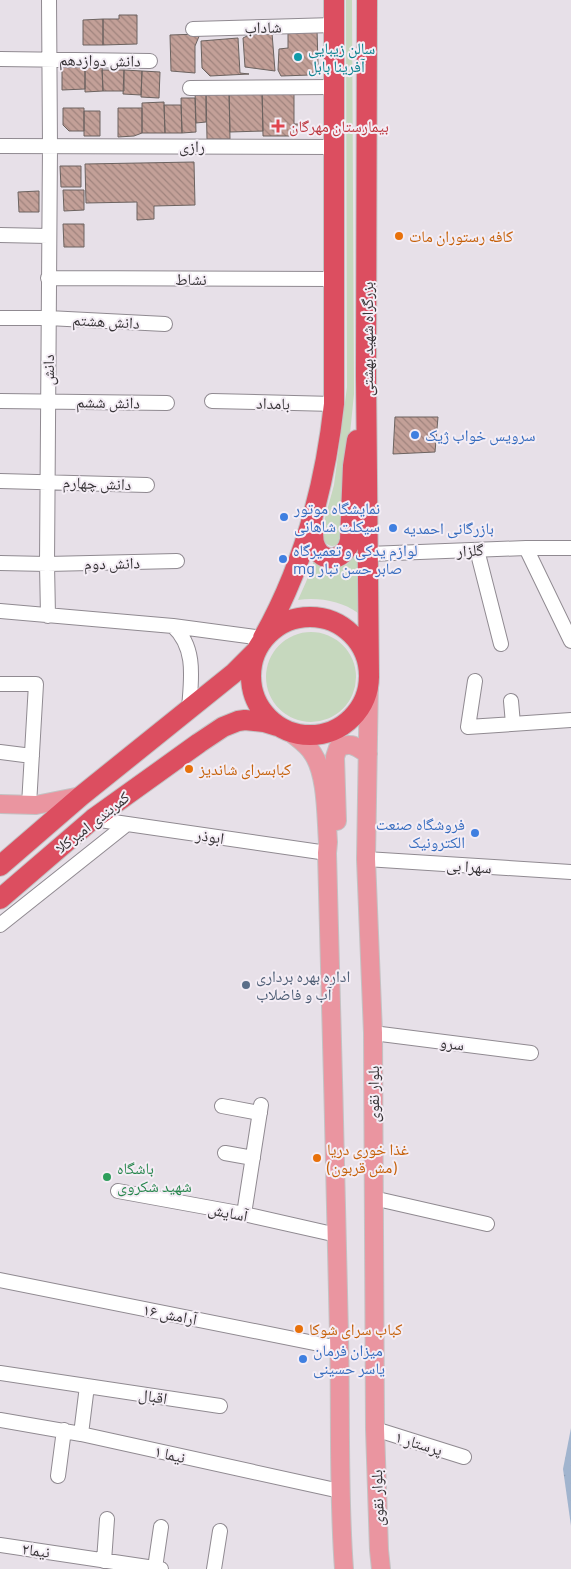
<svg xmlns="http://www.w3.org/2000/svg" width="571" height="1569" viewBox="0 0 571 1569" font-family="Barlow,'Noto Naskh Arabic',sans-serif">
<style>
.green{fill:#c6d8be}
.water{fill:url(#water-ripples)}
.building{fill:url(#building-back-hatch);stroke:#6c6360}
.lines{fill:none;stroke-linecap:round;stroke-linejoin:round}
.minor-casing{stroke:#908a91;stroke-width:16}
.major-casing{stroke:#c3c2c3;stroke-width:20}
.highway-casing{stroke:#c3c2c3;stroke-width:22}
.minor{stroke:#fff;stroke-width:14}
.major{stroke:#ea95a0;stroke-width:18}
.highway{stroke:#dc4e60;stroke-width:20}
.culture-dot{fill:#0f9aa8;stroke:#f4edf5;stroke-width:2}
.health-dot{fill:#e0444e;stroke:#f4edf5;stroke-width:2}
.food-dot{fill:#e8710a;stroke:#f4edf5;stroke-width:2}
.shop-dot{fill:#3f7fe0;stroke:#f4edf5;stroke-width:2}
.service-dot{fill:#5c6f8a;stroke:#f4edf5;stroke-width:2}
.leisure-dot{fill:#2e9e5b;stroke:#f4edf5;stroke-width:2}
.labels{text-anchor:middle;stroke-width:4;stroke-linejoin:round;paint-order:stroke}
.street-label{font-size:16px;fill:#373437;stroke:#f4edf5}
.culture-label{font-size:16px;fill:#0d838f;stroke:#f4edf5;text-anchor:start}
.health-label{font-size:16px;fill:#be3a42;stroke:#f4edf5;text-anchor:start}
.food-label{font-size:16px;fill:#c56008;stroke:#f4edf5;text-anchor:start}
.shop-label{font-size:16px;fill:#366cbe;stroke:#f4edf5;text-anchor:start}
.service-label{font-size:16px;fill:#4e5e75;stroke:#f4edf5;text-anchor:start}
.leisure-label{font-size:16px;fill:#27864d;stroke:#f4edf5;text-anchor:start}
</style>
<defs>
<pattern id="water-ripples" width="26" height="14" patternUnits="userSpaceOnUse" patternTransform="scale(1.25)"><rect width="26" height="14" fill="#a1b4ce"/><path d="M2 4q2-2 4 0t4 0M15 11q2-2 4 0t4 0" fill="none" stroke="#8493a8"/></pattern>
<pattern id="building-back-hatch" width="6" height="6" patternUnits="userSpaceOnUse" patternTransform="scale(1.25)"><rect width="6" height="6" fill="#c3a098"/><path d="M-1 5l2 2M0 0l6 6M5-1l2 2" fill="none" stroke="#9f837d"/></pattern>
</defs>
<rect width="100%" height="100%" fill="#e7e0e8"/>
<path class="green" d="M346 0H352L354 394 347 463 343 540C335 547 332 548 324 542L322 529 334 485 347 387Z
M359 473 358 613C342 601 318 597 298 600L306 582 314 561C333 567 349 574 356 549Z
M266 677a45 45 0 1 1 90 0a45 45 0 1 1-90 0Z"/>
<path class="water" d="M571 1428V1526L563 1469Z"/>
<path class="building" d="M119 15H137V44L103 45V19H119Z
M103 19V45H83V20Z
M317 30 318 64 315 73 310 75 281 76 278 70 279 49 288 48V32Z
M272 33 275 71 245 67 243 38 249 35Z
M200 34 195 46V73L171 71 170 35Z
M238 38 240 73 249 74 210 76 202 68 201 41Z
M85 65H102L103 91 85 92Z
M85 65V89L62 90V66Z
M102 70H124V91H103Z
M124 70 142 71 141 95 123 94Z
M142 71 160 72 159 98 141 97Z
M294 88V124H299V132L293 136H263L262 89Z
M262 89 263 131 230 132 229 90Z
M229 90 230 139H207L206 91Z
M195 91H206V122L196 123Z
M181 98H195L196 132 182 133Z
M164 102 165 133H142V103Z
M164 105H181L182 133H165Z
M63 108H84V131H69L63 125Z
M118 108H142V133L134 136 118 137Z
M84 111H100V136H84Z
M194 162 195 205 154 206V219L137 220V202L86 203 85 164Z
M60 166H81V187H61Z
M63 190H84V210L64 211Z
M39 191V212H19L18 192Z
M63 224H84V247H64Z
M395 417H438L435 452 393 454Z"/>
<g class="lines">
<defs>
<path id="minor" d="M193 29 334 25
M0 59 150 61
M190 88 334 87
M0 146 334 147
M0 235 48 236
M48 278 335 279
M0 318H48L165 324
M0 401 167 403
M212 401 334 404
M0 481 147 485
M526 548 571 641
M477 550 501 644
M368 554 526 548H571
M0 563 47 564 177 561
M0 611 173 626
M48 616 47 564 50 146 49 0
M475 681 468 727 571 720
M0 684H36L29 805
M511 701 513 724
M189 709C191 680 197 648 173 626L263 638
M0 752 32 756
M93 819 327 853
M366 859 571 872
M0 925 127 824
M373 1033 531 1053
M222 1106 260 1113
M225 1153 253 1158
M118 1191 244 1214 337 1235
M373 1198 487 1224
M244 1214 261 1105
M0 1280 339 1348
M0 1373 220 1406
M0 1420 81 1434 340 1491
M375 1429 464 1457
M81 1434 87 1386
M58 1476 64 1430
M0 1545 161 1569
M104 1561 107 1519
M155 1568 161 1527
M214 1569 220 1531"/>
<path id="major" d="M369 678 366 859 373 1033 375 1429 379 1550 381 1569
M290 732C298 739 307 744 313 754 327 775 326 816 328 842L327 853C332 1014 335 1174 339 1335 341 1413 338 1491 344 1569
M0 804 36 805 81 796
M337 821 335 757 338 748C351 741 356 747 368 754"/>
<path id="highway" d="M367 0 366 376 369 678
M314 524C313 531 312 541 316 548 325 566 347 558 350 540L353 466 357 440
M251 676a59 59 0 1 1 118 0a59 59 0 1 1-118 0Z
M263 638C303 567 325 486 334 404V0
M0 866 81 796 234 673 255 652
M0 899 93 819 199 743 223 727 238 721 245 720 264 722 277 726"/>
</defs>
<use href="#minor" class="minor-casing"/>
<use href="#major" class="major-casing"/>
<use href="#highway" class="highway-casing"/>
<use href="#minor" class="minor"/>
<use href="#major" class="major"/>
<use href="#highway" class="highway"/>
</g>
<circle class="culture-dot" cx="298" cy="57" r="5"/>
<path class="health-dot" d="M275.5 118.5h5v5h5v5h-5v5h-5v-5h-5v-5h5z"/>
<g class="food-dot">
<circle cx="399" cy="236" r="5"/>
<circle cx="189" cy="769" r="5"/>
<circle cx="317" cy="1158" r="5"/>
<circle cx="299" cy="1329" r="5"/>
</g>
<g class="shop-dot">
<circle cx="415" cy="435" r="5"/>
<circle cx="284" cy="517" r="5"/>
<circle cx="393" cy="528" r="5"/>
<circle cx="283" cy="559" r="5"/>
<circle cx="475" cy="833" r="5"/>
<circle cx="303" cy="1359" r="5"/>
</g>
<circle class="service-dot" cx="246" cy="985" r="5"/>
<circle class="leisure-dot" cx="107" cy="1177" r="5"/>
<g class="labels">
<g class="street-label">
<text transform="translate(263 27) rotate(-1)" y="6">شاداب</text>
<text transform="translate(100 60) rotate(1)" y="6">دانش دوازدهم</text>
<text x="192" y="152">رازی</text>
<text x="191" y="285">نشاط</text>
<text transform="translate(106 321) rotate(3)" y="6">دانش هشتم</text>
<text transform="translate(367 339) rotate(-90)" y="6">بزرگراه شهید بهشتی</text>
<text transform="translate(48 370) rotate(-90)" y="6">دانش</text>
<text transform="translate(108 402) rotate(1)" y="6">دانش ششم</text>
<text transform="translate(273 403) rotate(1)" y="6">بامداد</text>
<text transform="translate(97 483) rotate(2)" y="6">دانش چهارم</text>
<text transform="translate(470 550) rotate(-3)" y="6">گلزار</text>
<text transform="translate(112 563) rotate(-1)" y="6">دانش دوم</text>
<text transform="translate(92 822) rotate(-38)" y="6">کمربندی امیرکلا</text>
<text transform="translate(210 836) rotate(8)" y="6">ابوذر</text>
<text transform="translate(469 866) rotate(4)" y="6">سهرا بی</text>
<text transform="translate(452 1043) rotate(7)" y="6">سرو</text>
<text transform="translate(373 1094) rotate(-90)" y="6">بلوار نقوی</text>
<text transform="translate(228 1212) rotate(11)" y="6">آسایش</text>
<text transform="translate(170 1314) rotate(11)" y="6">آرامش ۱۶</text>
<text transform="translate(153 1396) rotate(9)" y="6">اقبال</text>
<text transform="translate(419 1443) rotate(17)" y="6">پرستار ۱</text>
<text transform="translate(170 1454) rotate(13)" y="6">نیما ۱</text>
<text transform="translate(377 1498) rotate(-92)" y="6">بلوار نقوی</text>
<text transform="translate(36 1550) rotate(8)" y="6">نیما۲</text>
</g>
<g class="culture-label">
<text x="308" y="54">سالن زیبایی<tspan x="308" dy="18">آفرینا بابل</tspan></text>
</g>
<g class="health-label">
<text x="289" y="132">بیمارستان مهرگان</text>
</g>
<g class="food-label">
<text x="409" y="242">کافه رستوران مات</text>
<text x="199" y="775">کبابسرای شاندیز</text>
<text x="327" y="1155">غذا خوری دریا<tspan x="327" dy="18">(مش قربون)</tspan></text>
<text x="309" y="1335">کباب سرای شوکا</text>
</g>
<g class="shop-label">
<text x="425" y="441">سرویس خواب ژیک</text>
<text x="294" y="514">نمایشگاه موتور<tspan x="294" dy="18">سیکلت شاهانی</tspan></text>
<text x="403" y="534">بازرگانی احمدیه</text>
<text x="293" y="556">لوازم یدکی و تعمیرگاه<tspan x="293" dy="18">mg صابر حسن تبار</tspan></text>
<text x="465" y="830" text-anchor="end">فروشگاه صنعت<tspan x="465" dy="18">الکترونیک</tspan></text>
<text x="313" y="1356">میزان فرمان<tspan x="313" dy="18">یاسر حسینی</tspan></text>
</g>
<g class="service-label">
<text x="256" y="982">اداره بهره برداری<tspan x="256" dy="18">آب و فاضلاب</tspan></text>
</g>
<g class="leisure-label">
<text x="117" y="1174">باشگاه<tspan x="117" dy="18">شهید شکروی</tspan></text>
</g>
</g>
</svg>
